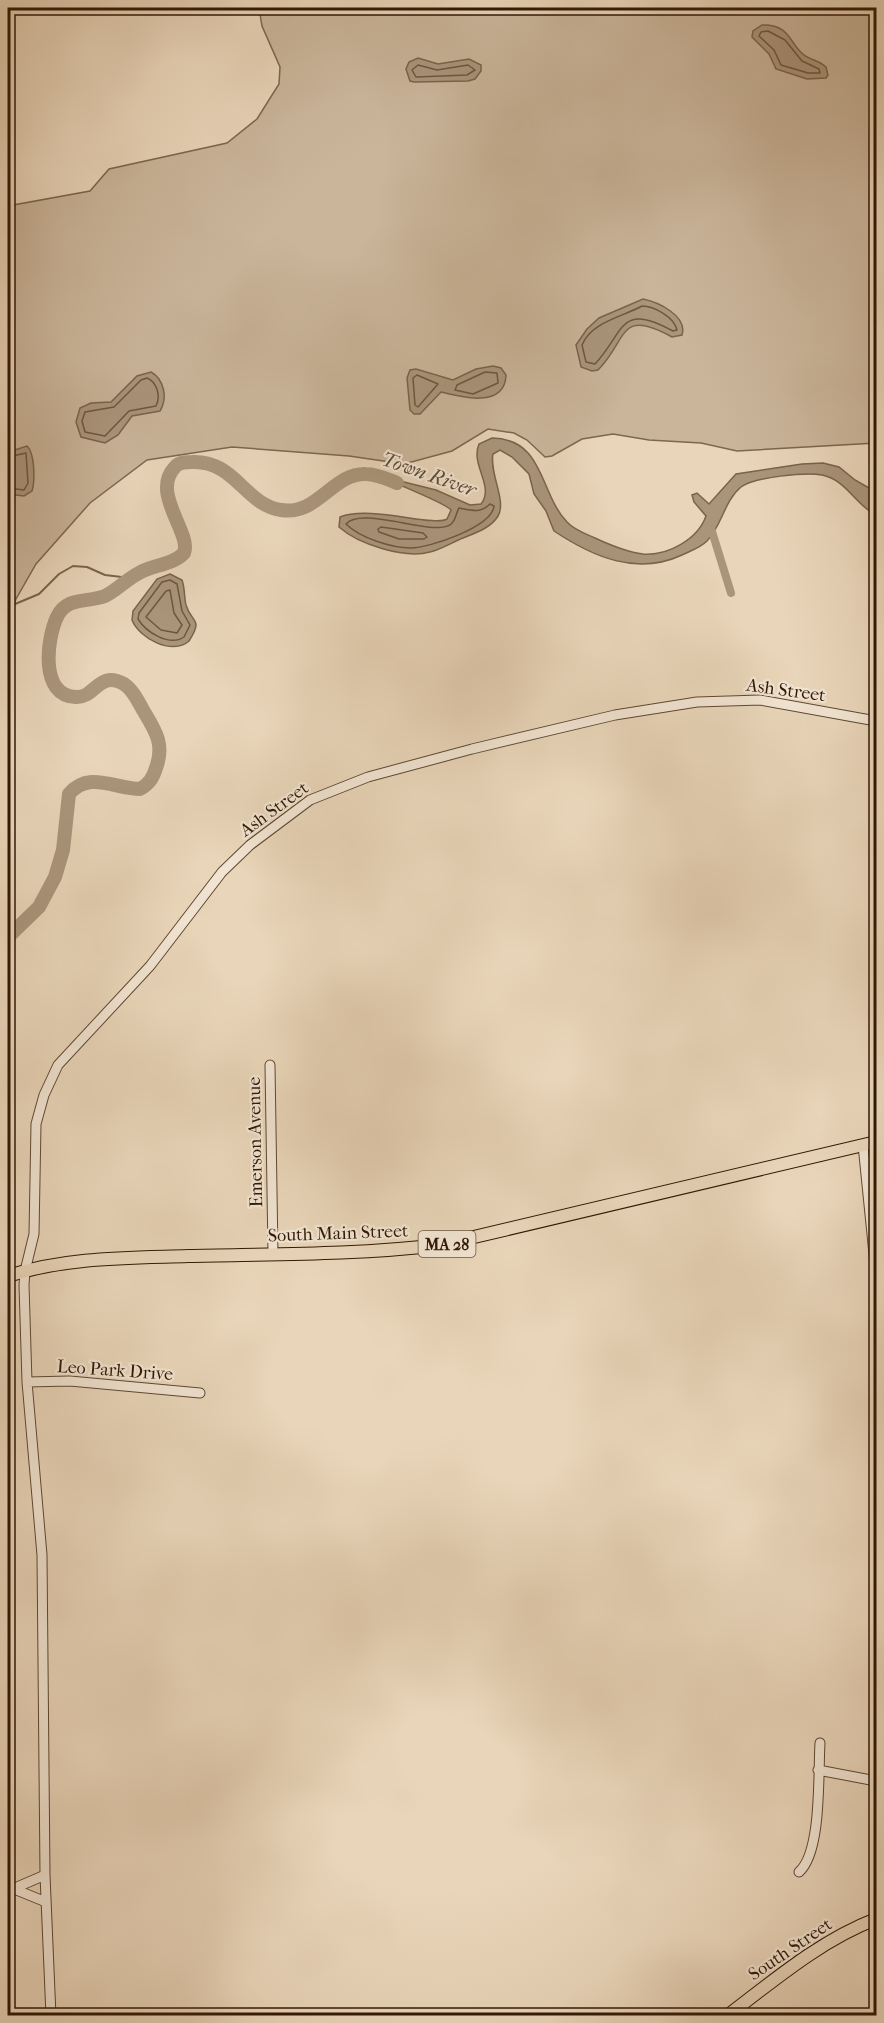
<svg xmlns="http://www.w3.org/2000/svg" width="884" height="2023" viewBox="0 0 884 2023" font-family="'IM FELL French Canon',serif">
<style>
.green{fill:#cab59a;stroke:#7e664f;stroke-width:1.5}
.water{fill:#aa957b;stroke:#7a634b;stroke-width:1.5}
.lines{fill:none;stroke-linecap:round;stroke-linejoin:round}
.shore{stroke:#6e5640;stroke-width:1.5}
.stream{stroke:#7a634b;stroke-width:2}
.canal{stroke:#aa957b;stroke-width:8}
.river{stroke:#aa957b;stroke-width:14}
.minor-casing{stroke:#5f4731;stroke-width:11}
.major-casing{stroke:#311804;stroke-width:14}
.minor{stroke:#f1e4d2;stroke-width:9}
.major{stroke:#e9d5b9;stroke-width:12}
.labels{text-anchor:middle;stroke-width:4.5;stroke-linejoin:round;paint-order:stroke}
.shield{fill:#f1e4d2;stroke:#6b5542;stroke-width:1.5}
.shield-label{font-size:16px;font-weight:bold;fill:#311804}
.street-label{font-size:18px;fill:#311804;stroke:#f1e4d2}
.water-label{font-size:20px;font-style:italic;fill:#614a34;stroke:#f1e4d2}
</style>
<rect width="100%" height="100%" fill="#e9d5b9"/>
<filter id="stains"><feTurbulence type="fractalNoise" baseFrequency=".00333" numOctaves="4"/><feColorMatrix values="0 0 0 0 .2 0 0 0 0 .09 0 0 0 0 .02 0 0 0 .5 -.17"/></filter>
<radialGradient id="worn" r=".72"><stop offset=".6" stop-color="#630" stop-opacity="0"/><stop offset="1" stop-color="#630" stop-opacity=".3"/></radialGradient>
<path class="green" d="M259 8H876V443L737 451 701 443 649 440 613 434 582 439 552 456 545 457 527 440 514 433 488 429 452 451 404 464 349 456 232 447 147 460 90 503 36 564 16 599 8 621V206L90 191 109 169 227 143 257 119 279 84 280 67 262 26Z"/>
<path class="water" d="M762 25C791 24 789 44 804 55 811 60 820 61 826 67L828 75 826 78 807 79 776 69 769 54 752 37 753 31Z
M418 58 438 64 469 59 481 65V71L475 79 468 81 414 82 410 81 406 69 409 62Z
M643 299C658 302 688 316 682 335L672 337C618 307 628 340 598 370L592 371 581 367 576 345 587 329 599 318Z
M493 366 501 368 506 375C505 409 460 397 441 392L420 414H414L410 410 407 378 410 370 416 369 453 380 476 369Z
M151 372C164 379 168 398 160 411L132 416 118 435 105 443 81 437 76 422 80 408 91 403 111 402 137 376Z
M492 438C545 439 539 493 567 522 574 530 586 534 595 538 610 545 626 552 643 554 668 556 698 539 706 516L694 502 692 495 697 493 709 504 736 474 802 464 823 463 839 467 855 480 876 492V515C855 505 847 480 822 475 806 472 754 477 741 487 724 501 722 526 707 541 700 548 690 551 682 555 637 576 593 557 554 531L546 511 534 494 529 474 512 457 500 450 493 454C489 473 507 501 498 516 491 528 475 533 463 538 453 542 440 550 430 552 404 559 358 544 339 527L340 517C370 505 434 527 447 519L451 510C446 503 393 483 380 476L436 490 470 505 481 504C495 486 470 465 479 444Z
M27 446C35 453 35 481 32 491L24 496 8 494V452Z
M170 574 182 580C185 588 184 597 186 605 191 623 204 618 189 641 172 656 139 638 132 620L133 611 157 579Z"/>
<g class="lines">
<path class="shore" d="M768 31 785 40 802 61 819 69 820 73H808L781 65 774 50 759 36 761 32Z
M418 65 437 70 468 65 475 70 467 75 416 77 412 70Z
M642 306C654 306 674 317 677 330L673 331C619 301 625 332 595 364L586 362 582 345C591 322 622 317 642 306Z
M485 372 497 373 498 383 473 394 455 390 457 385Z
M417 375 438 384 418 407 415 405 413 378Z
M147 378C157 382 161 396 156 406L129 411 105 436 85 432 82 421 85 412 114 407 141 380Z
M8 457 26 453 28 483 24 490 8 488
M490 504 494 506C492 527 429 548 411 548 392 548 360 538 346 524 362 505 436 538 451 524 456 520 456 513 459 508 471 510 480 514 490 504Z
M381 527 423 533 427 537 424 539H399L379 532 378 529Z
M170 580 177 584 182 611 190 625 184 637C169 647 146 632 138 619L139 613 162 582Z
M170 590 174 613 182 625 177 633 161 630 146 617 166 591Z"/>
<path class="stream" d="M8 607 39 594 59 574 73 566 87 567 105 575 130 578"/>
<path class="canal" d="M710 525 731 593"/>
<path class="river" d="M8 937 39 907 55 877 63 850 69 794C89 770 115 789 140 789 149 784 153 778 156 768 165 744 155 730 143 710 138 701 133 690 124 684 98 670 96 698 76 697 39 696 47 638 57 617 67 596 87 603 105 596 117 590 127 579 139 573 152 565 173 565 184 553 192 533 150 493 175 467 179 462 186 462 192 462 235 460 245 505 281 510 318 516 332 473 366 474 377 474 387 479 397 483"/>
<defs>
<path id="minor" d="M270 1065 273 1254
M863 1145 876 1274
M27 1382 70 1381 200 1393
M818 1770 876 1781
M799 1872C822 1852 818 1774 820 1743
M14 1889 46 1902
M8 1891 45 1875
M51 2016 45 1875 42 1555 27 1382 24 1285 25 1271 34 1234 36 1124 44 1095 58 1065 150 966 222 872 250 845 310 800 368 777 472 749 615 715 697 702 760 700 876 721"/>
<path id="major" d="M8 1276C66 1257 127 1258 188 1256 272 1254 356 1255 440 1245L876 1142
M727 2016C773 1981 821 1940 876 1919"/>
</defs>
<use href="#minor" class="minor-casing"/>
<use href="#major" class="major-casing"/>
<use href="#minor" class="minor"/>
<use href="#major" class="major"/>
</g>
<g class="labels">
<rect class="shield" x="418.5" y="1231" width="57" height="26" rx="4.5"/>
<g class="shield-label">
<text x="447" y="1250">MA 28</text>
</g>
<g class="street-label">
<text transform="translate(786 690) rotate(8)" y="6">Ash Street</text>
<text transform="translate(274 809) rotate(-36)" y="6">Ash Street</text>
<text transform="translate(255 1142) rotate(-91)" y="6">Emerson Avenue</text>
<text transform="translate(338 1233) rotate(-2)" y="6">South Main Street</text>
<text transform="translate(115 1370) rotate(4)" y="6">Leo Park Drive</text>
<text transform="translate(790 1949) rotate(-34)" y="6">South Street</text>
</g>
<g class="water-label">
<text transform="translate(429 474) rotate(19)" y="7">Town River</text>
</g>
</g>
<rect width="884" height="2023" fill="none" stroke="#e9d5b9" stroke-width="30"/>
<rect x="9" y="9" width="866" height="2005" fill="none" stroke="#311804" stroke-width="3"/>
<rect x="15" y="15" width="854" height="1993" fill="none" stroke="#311804" stroke-width="1.5"/>
<rect width="100%" height="100%" filter="url(#stains)"/>
<rect width="100%" height="100%" fill="url(#worn)"/>
</svg>
